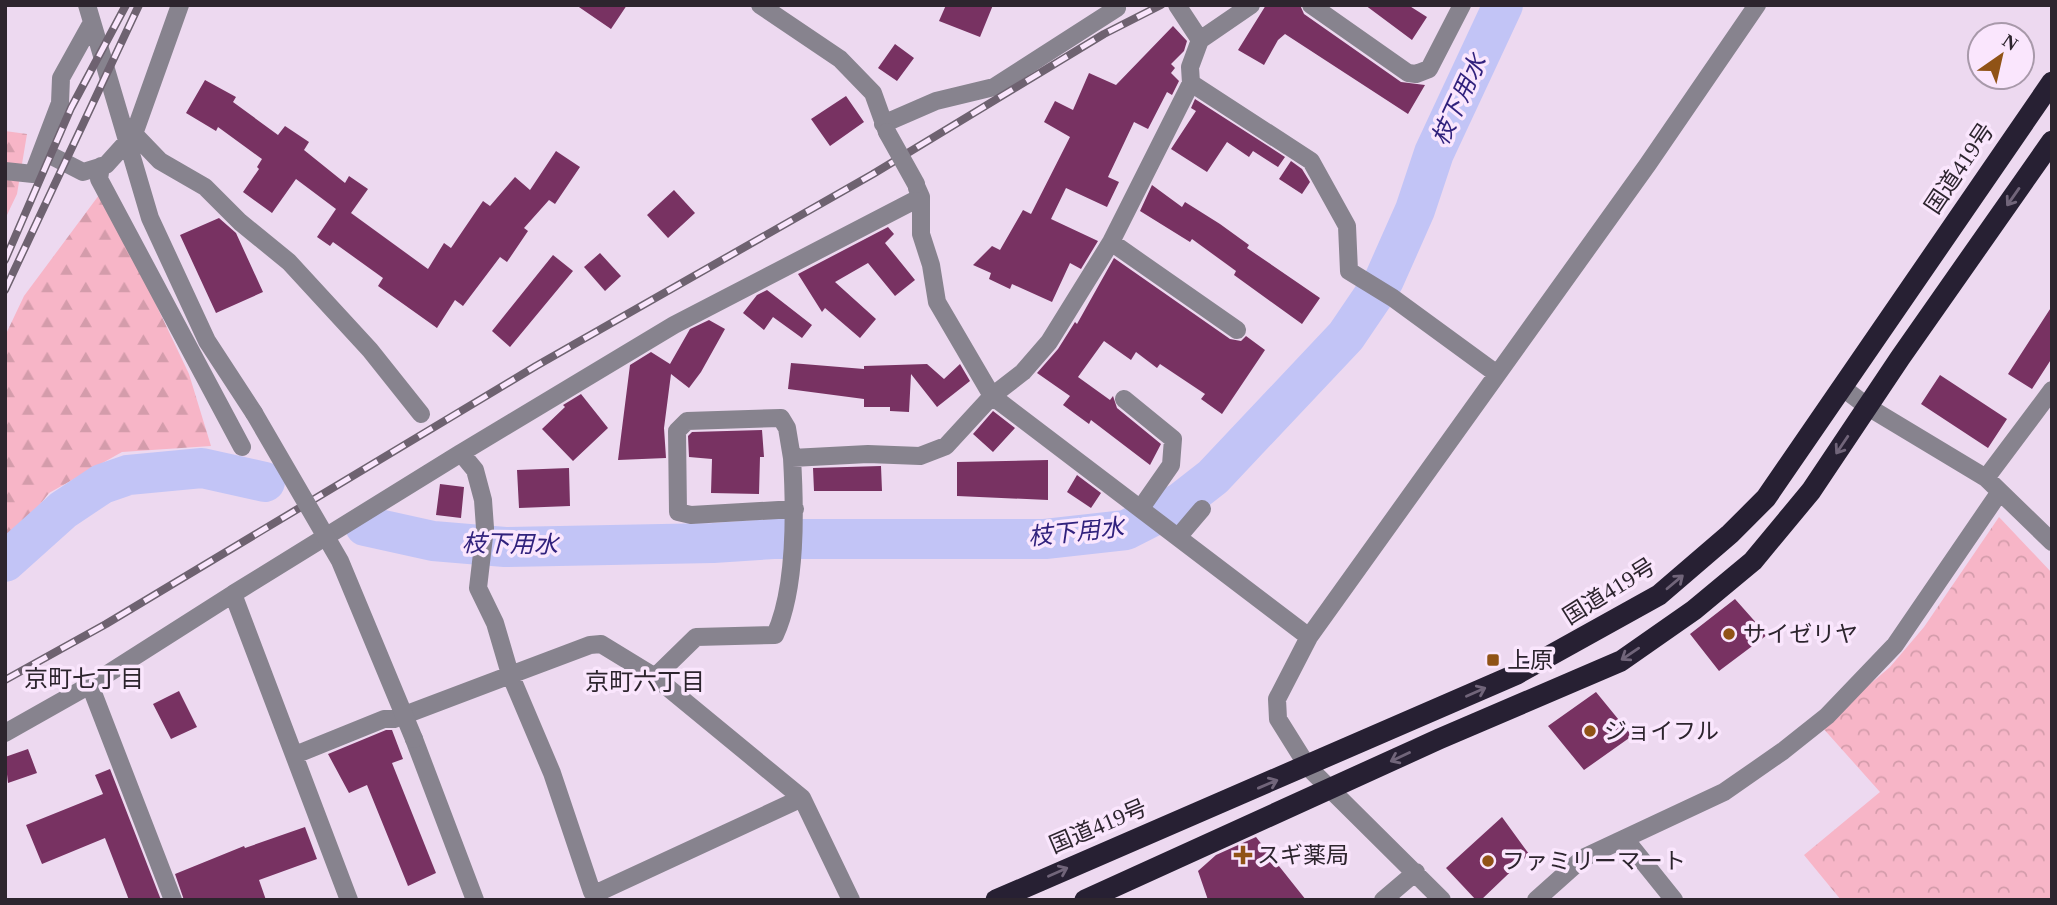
<svg xmlns="http://www.w3.org/2000/svg" width="2057" height="905" viewBox="0 0 2057 905" font-family="'Times New Roman','Noto Sans JP',serif">
<style>
.forest{fill:url(#forest-firs)}
.park{fill:url(#park-crowns)}
.lines{fill:none;stroke-linecap:round;stroke-linejoin:round}
.river{stroke:#c2c4f6;stroke-width:40}
.building{fill:#783262}
.minor{stroke:#87838e;stroke-width:18}
.highway{stroke:#272033;stroke-width:21}
.rail-casing{stroke:#6e6270;stroke-width:8}
.rail{stroke:#fae6fd;stroke-width:5;stroke-dasharray:16;stroke-linecap:butt}
.minor-bridge{stroke:#87838e;stroke-width:18}
.oneway{stroke:#71657a}
.poi-dot{fill:#905316;stroke:#fae6fd;stroke-width:2.5}
.labels{text-anchor:middle;stroke-width:7;stroke-linejoin:round;paint-order:stroke}
.street-label{font-size:23px;fill:#2d252e;stroke:#fae6fd}
.poi-label{font-size:23px;fill:#2d252e;stroke:#fae6fd;text-anchor:start}
.water-label{font-size:24px;font-style:italic;fill:#31227d;stroke:#fae6fd}
.neighbourhood-label{font-size:24px;fill:#2d252e;stroke:#fae6fd}
</style>
<defs>
<pattern id="forest-firs" width="22" height="20" patternUnits="userSpaceOnUse" patternTransform="scale(1.75)"><rect width="22" height="20" fill="#f7b5c7"/><path d="M5 1l3.5 6h-7zM16 11l3.5 6h-7z" fill="#d49cab"/></pattern>
<pattern id="park-crowns" width="20" height="18" patternUnits="userSpaceOnUse" patternTransform="scale(1.75)"><rect width="20" height="18" fill="#f7b5c7"/><path d="M2 6a3 3 0 1 1 6 0M12 15a3 3 0 1 1 6 0" fill="none" stroke="#d49cab"/></pattern>
</defs>
<rect width="100%" height="100%" fill="#edd9f0"/>
<path class="forest" d="M5 131 27 134 17 194 5 219Z
M102 191 189 374 211 446 122 452 49 493 5 549V336L24 296Z"/>
<path class="park" d="M1999 517 2052 573V900H1841L1804 855 1880 792 1821 726 1890 667 1924 627Z"/>
<g class="lines">
<path class="river" d="M365 526 433 541 505 547 713 543 773 539H1045L1126 530 1181 502 1213 477 1346 336 1384 280 1415 210 1434 153 1503 5
M5 562 63 510 102 484 128 475 202 468 265 482"/>
</g>
<path class="building" d="M576 5H627L611 29Z
M946 5H993L980 37 939 21Z
M1266 5H1300L1304 14 1401 82 1425 85 1408 114 1285 34 1278 40 1264 65 1238 50Z
M1365 5H1408L1427 17 1412 40Z
M1173 26 1187 41 1184 51 1171 64 1175 68 1171 73 1179 81 1172 95 1167 92 1148 129 1134 122 1108 177 1119 182 1107 207 1066 188 1051 219 1098 241 1081 269 1070 263 1052 302 1012 284 1010 289 989 279 991 273 973 265 992 246 1000 250 1023 210 1031 214 1070 137 1044 122 1055 101 1073 110 1089 73 1116 85Z
M895 44 914 58 897 81 878 68Z
M205 80 236 97 233 102 278 135 285 126 309 142 304 150 345 183 349 176 368 189 351 213 428 269 444 243 451 248 483 201 490 206 515 177 530 190 556 151 580 167 555 204 549 200 524 228 528 231 507 262 500 257 463 306 455 300 437 328 378 286 383 278 333 242 330 246 317 237 336 209 296 179 272 213 243 192 259 169 257 167 262 159 218 127 216 131 186 113Z
M846 96 864 122 830 146 811 119Z
M1195 99 1285 157 1278 167 1253 151 1249 157 1227 142 1207 172 1171 149 1196 111 1191 108Z
M1291 161 1302 169 1310 182 1302 194 1279 179Z
M1152 185 1182 207 1185 202 1220 224 1249 245 1247 248 1320 298 1302 324 1234 275 1236 271 1192 239 1190 242 1140 211Z
M674 190 695 213 668 238 647 215Z
M219 218 236 233 263 292 216 313 180 235Z
M888 227 894 234 885 243 915 280 895 296 868 263 835 282 876 319 860 338 825 308 822 312 798 274Z
M600 253 621 276 605 291 584 267Z
M553 255 573 271 510 347 492 331Z
M1114 258 1230 339 1241 341 1246 336 1265 350 1222 414 1201 399 1205 394 1160 364 1157 368 1136 352 1131 360 1104 341 1078 377 1110 400 1113 396 1117 408 1161 444 1150 465 1091 420 1089 424 1063 405 1070 396 1037 373 1058 349 1075 322 1077 324Z
M767 290 812 325 802 338 773 317 764 330 743 313 757 295Z
M2052 306V358L2032 389 2008 374Z
M709 320 725 329 701 372 689 388 671 374 664 428 666 458 618 460 630 365 651 352 670 364 690 329Z
M791 363 864 369V366L927 364 944 379 960 364 970 381 937 407 911 374 909 412 890 411V407H864V399L788 389Z
M1940 375 2007 419 1988 448 1921 404Z
M581 394 608 428 573 461 542 429 565 407 563 405Z
M993 411 1015 428 993 452 973 434Z
M762 430 764 457H760L759 494 711 493 712 459 689 457 688 436 692 432Z
M1048 460V500L957 496V462Z
M881 466 882 491H814L813 468Z
M569 468 570 506 519 508 517 470Z
M1077 475 1101 493 1091 508 1067 492Z
M440 484 464 487 461 518 436 515Z
M1735 599 1767 635 1719 671 1690 634Z
M179 691 197 727 171 739 153 704Z
M1596 692 1632 736 1584 770 1548 726Z
M386 730H392L403 759 392 763 436 873 408 886 367 785 349 793 328 754Z
M28 749 37 773 8 783 5 757Z
M110 769 161 900H129L105 838 42 864 26 825 103 794 95 775Z
M1502 817 1529 854 1481 900H1476L1446 868Z
M305 827 317 859 259 880 266 900H184L175 874 244 846 245 848Z
M1256 837 1306 900H1208L1198 871 1216 855Z"/>
<g class="lines">
<path class="minor" d="M87 5 150 218 207 341 254 413
M760 5 840 59 873 93 887 132
M1311 5 1408 73 1416 74 1429 69 1462 5
M1200 40 1251 5
M1191 83 1311 161 1347 226 1349 271 1393 298 1497 374
M883 124 936 101 994 87 1117 8
M134 134 160 161 205 187 240 222 289 262 370 350 421 414
M42 151 83 172 106 165 134 134 180 5
M101 166 99 179 242 447
M5 171 33 174 60 103 61 78 91 24
M917 188 921 197V234L931 265 937 302 992 396 1309 637
M1111 242 1237 330
M1843 388 1868 407 1986 478 2052 542
M1124 399 1173 439 1171 465 1141 508
M792 458 787 428 781 418 687 421 677 431 678 512 691 515 795 509
M1986 478 2052 390
M1179 536 1202 509
M233 594 461 453
M655 677 696 637 775 635C797 587 795 509 792 458L868 454 920 456 946 446 992 396 1023 372 1049 342 1111 242 1191 83 1190 67 1200 40 1177 5
M90 685 173 900
M5 733 90 685 233 594 349 900
M414 739 475 900
M295 755 384 719H394L590 645 601 644 655 677 802 798 851 900
M802 798 599 892H592L552 773 510 674 495 623 478 588 485 528 483 500 475 470 461 453 674 325 921 197
M1625 839 1674 900
M1383 900 1416 872
M1442 900 1308 767 1278 719 1277 699 1309 637 1648 164 1757 5
M1536 900 1583 858 1724 792 1783 751 1827 716 1895 645 1999 493"/>
<path class="highway" d="M996 900 1517 674 1659 595 1730 534 1766 498 2052 82
M1085 900 1439 739 1621 661 1694 610 1753 561 1811 491 1900 358 2052 141"/>
<defs>
<path id="rail" d="M5 260 71 108 126 5
M5 290 139 5
M5 680 106 624 536 366 873 174 1104 34 1161 5"/>
</defs>
<use href="#rail" class="rail-casing"/>
<use href="#rail" class="rail"/>
<path class="minor-bridge" d="M887 132 916 184
M254 413 340 561 414 739"/>
</g>
<defs><path id="oneway-shaft" d="M-6 0H5M1.5-3L5.5 0L1.5 3" fill="none" stroke-width="1.6" stroke-linecap="round" stroke-linejoin="round" transform="scale(1.75)"/></defs>
<g class="oneway">
<use href="#oneway-shaft" transform="translate(2013 197) rotate(125)"/>
<use href="#oneway-shaft" transform="translate(1842 445) rotate(124)"/>
<use href="#oneway-shaft" transform="translate(1675 582) rotate(-40)"/>
<use href="#oneway-shaft" transform="translate(1630 654) rotate(146)"/>
<use href="#oneway-shaft" transform="translate(1476 692) rotate(-24)"/>
<use href="#oneway-shaft" transform="translate(1400 757) rotate(155)"/>
<use href="#oneway-shaft" transform="translate(1268 784) rotate(-23)"/>
<use href="#oneway-shaft" transform="translate(1058 872) rotate(-24)"/>
</g>
<g class="poi-dot">
<circle cx="1729" cy="634" r="7"/>
<rect x="1486" y="653" width="14" height="14" rx="3.5"/>
<circle cx="1590" cy="731" r="7"/>
<path d="M1239.5 844.5h7v7h7v7h-7v7h-7v-7h-7v-7h7z"/>
<circle cx="1488" cy="861" r="7"/>
</g>
<g class="labels">
<g class="street-label">
<text transform="translate(1959 168) rotate(-56)" y="8">国道419号</text>
<text transform="translate(1609 591) rotate(-32)" y="8">国道419号</text>
<text transform="translate(1098 826) rotate(-23)" y="8">国道419号</text>
</g>
<g class="poi-label">
<text x="1743" y="642">サイゼリヤ</text>
<text x="1507" y="668">上原</text>
<text x="1604" y="739">ジョイフル</text>
<text x="1257" y="863">スギ薬局</text>
<text x="1502" y="869">ファミリーマート</text>
</g>
<g class="water-label">
<text transform="translate(1459 100) rotate(-65)" y="8">枝下用水</text>
<text transform="translate(1076 532) rotate(-6)" y="8">枝下用水</text>
<text transform="translate(510 544) rotate(1)" y="8">枝下用水</text>
</g>
<g class="neighbourhood-label">
<text x="84" y="687">京町七丁目</text>
<text x="645" y="690">京町六丁目</text>
</g>
</g>
<rect width="2057" height="905" fill="none" stroke="#2d252e" stroke-width="14"/>
<g transform="translate(2001 56) rotate(34)"><circle r="33" fill="#fae6fd" stroke="#a899aa" stroke-width="2"/>
<path d="M0-5L12 26L0 18L-12 26Z" fill="#905316"/>
<text y="-10" font-size="19" font-weight="bold" text-anchor="middle" fill="#2d252e">N</text>
</g>
</svg>
